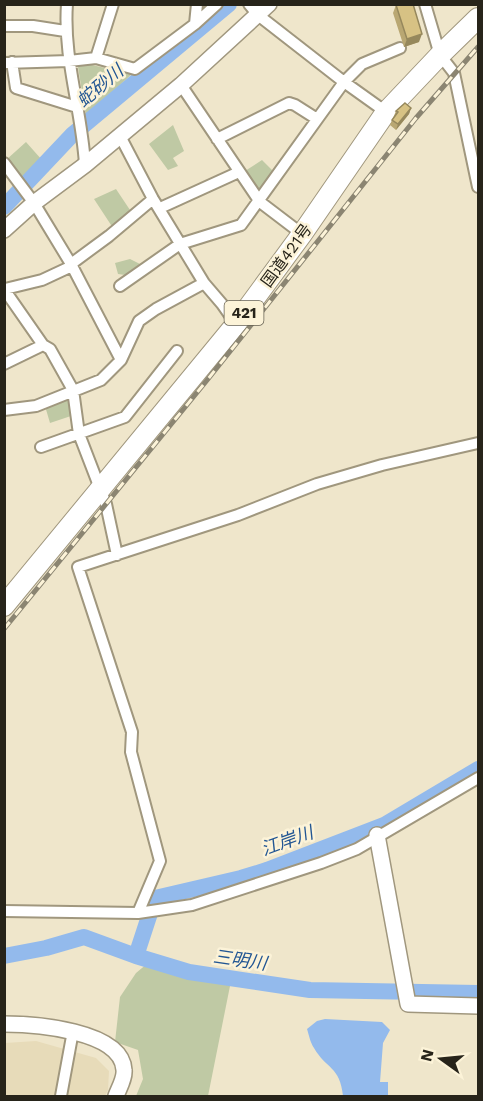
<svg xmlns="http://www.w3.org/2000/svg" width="483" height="1101" viewBox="0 0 483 1101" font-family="'Work Sans','Noto Sans JP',sans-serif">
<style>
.built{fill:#e7dbb9}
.green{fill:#bfc9a4}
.water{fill:#93baec}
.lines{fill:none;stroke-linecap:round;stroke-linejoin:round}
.river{stroke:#93baec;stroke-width:16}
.street-casing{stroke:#a0977e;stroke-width:14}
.secondary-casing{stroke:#a0977e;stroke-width:18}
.highway-casing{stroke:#a0977e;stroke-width:22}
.street{stroke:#fff;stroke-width:10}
.secondary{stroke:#fff;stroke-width:15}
.highway{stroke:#fff;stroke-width:20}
.rail-casing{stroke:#8b8572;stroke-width:5}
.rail{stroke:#fcf3d8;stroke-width:3;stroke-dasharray:9;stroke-linecap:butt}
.wall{fill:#b9a772}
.shaded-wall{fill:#96885c}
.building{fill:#d7c284;stroke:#96885c;stroke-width:1.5}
.labels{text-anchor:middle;stroke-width:5;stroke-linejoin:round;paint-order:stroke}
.shield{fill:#fcf3d8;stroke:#676253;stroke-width:1.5}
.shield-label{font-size:15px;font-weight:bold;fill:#27241a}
.street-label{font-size:16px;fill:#27241a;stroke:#fcf3d8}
.water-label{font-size:18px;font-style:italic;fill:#225693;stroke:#fcf3d8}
</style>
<rect width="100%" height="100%" fill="#efe6cb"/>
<path class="built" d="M36 1041 96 1058 109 1071 108 1090 105 1096H5V1043Z"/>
<path class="green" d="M83 63 132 74 86 116 78 67Z
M173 125 184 151 173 158 178 166 168 170 149 144Z
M26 142 42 160 23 178 6 160Z
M262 160 275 173 264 190H257L245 171Z
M116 189 132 213 113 228 94 199Z
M130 259 140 264 125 275 118 274 115 263Z
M66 397 72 401 74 415 50 423 45 406Z
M148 963 189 975 231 981 208 1096H136L143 1079 138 1050 115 1042 120 997 136 973Z"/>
<path class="water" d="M325 1019 382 1022 390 1030 383 1043 380 1082H388V1096H343C340 1066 326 1069 314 1048 310 1042 309 1035 307 1029L317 1021Z"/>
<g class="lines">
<path class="river" d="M4 207 72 135 229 4
M4 956 46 948 84 937 136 956 189 972 310 990 478 993
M136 956 155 898 241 878 267 870 384 825 478 769"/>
<defs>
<path id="street" d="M67 4C63 59 82 111 85 165
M249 4 258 15 344 82 386 112
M425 4 440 55 454 73 478 187
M195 24 197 4
M4 26H33L65 31
M96 58 113 4
M12 62 16 88 77 107
M4 63 69 61 96 58 135 69 195 24 217 4
M181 85 260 202 302 234
M120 136 153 199 204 283 222 304 236 324
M217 139 289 103 295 105 317 119
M4 163 34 203 71 264 121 360
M160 208 239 172
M71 264 109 236 153 199
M120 286 180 244 241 225 344 82 362 64 400 48
M4 289 43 345 50 349 73 390 79 434 106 504 117 555
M5 289 42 280 72 266
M4 364 43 345
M4 410 36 406 101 380 121 360 139 321 156 309 204 283
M41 447 125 417 177 351
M4 911 138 913 192 905 321 863 357 849 478 778
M138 913 160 861 131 752 132 732 78 567 238 515 317 484 382 465 478 443
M61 1096 73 1031"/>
<path id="secondary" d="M4 230 34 203 85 165 181 85 269 4
M377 835 408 1004 478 1006
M4 1024C33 1024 122 1030 124 1070 125 1078 119 1088 116 1096"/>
<path id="highway" d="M4 606 236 324 302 234 386 112 440 55 478 18"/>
</defs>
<use href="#street" class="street-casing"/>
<use href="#secondary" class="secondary-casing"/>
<use href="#highway" class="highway-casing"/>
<use href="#street" class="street"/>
<use href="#secondary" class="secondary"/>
<use href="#highway" class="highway"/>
<defs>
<path id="rail" d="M4 629 208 379 416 118 478 47"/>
</defs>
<use href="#rail" class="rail-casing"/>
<use href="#rail" class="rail"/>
</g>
<path class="wall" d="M396 5 419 42 404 47 393 13Z
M411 108 409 114 396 130 390 125 396 111Z"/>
<path class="shaded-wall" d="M422 34 419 42 404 47 407 39Z
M411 108 409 114 396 130 398 124Z"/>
<path class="building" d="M413 4 422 34 407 39 396 5Z
M405 103 411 108 398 124 392 120 398 112 396 111Z"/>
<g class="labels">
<rect class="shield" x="224.5" y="301" width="39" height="24" rx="4.5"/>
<g class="shield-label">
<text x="244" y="318">421</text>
</g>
<g class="street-label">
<text transform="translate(286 255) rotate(-54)" y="6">国道421号</text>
</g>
<g class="water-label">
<text transform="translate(100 86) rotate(-40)" y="6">蛇砂川</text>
<text transform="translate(287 841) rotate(-20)" y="6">江岸川</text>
<text transform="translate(240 960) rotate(8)" y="6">三明川</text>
</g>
</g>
<rect width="483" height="1101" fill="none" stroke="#27241a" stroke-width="12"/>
<g transform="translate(441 1059) rotate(285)" stroke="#fcf3d8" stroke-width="4.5" paint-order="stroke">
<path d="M0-4.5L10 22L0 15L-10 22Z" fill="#27241a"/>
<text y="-9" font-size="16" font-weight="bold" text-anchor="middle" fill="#27241a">N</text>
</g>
</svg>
